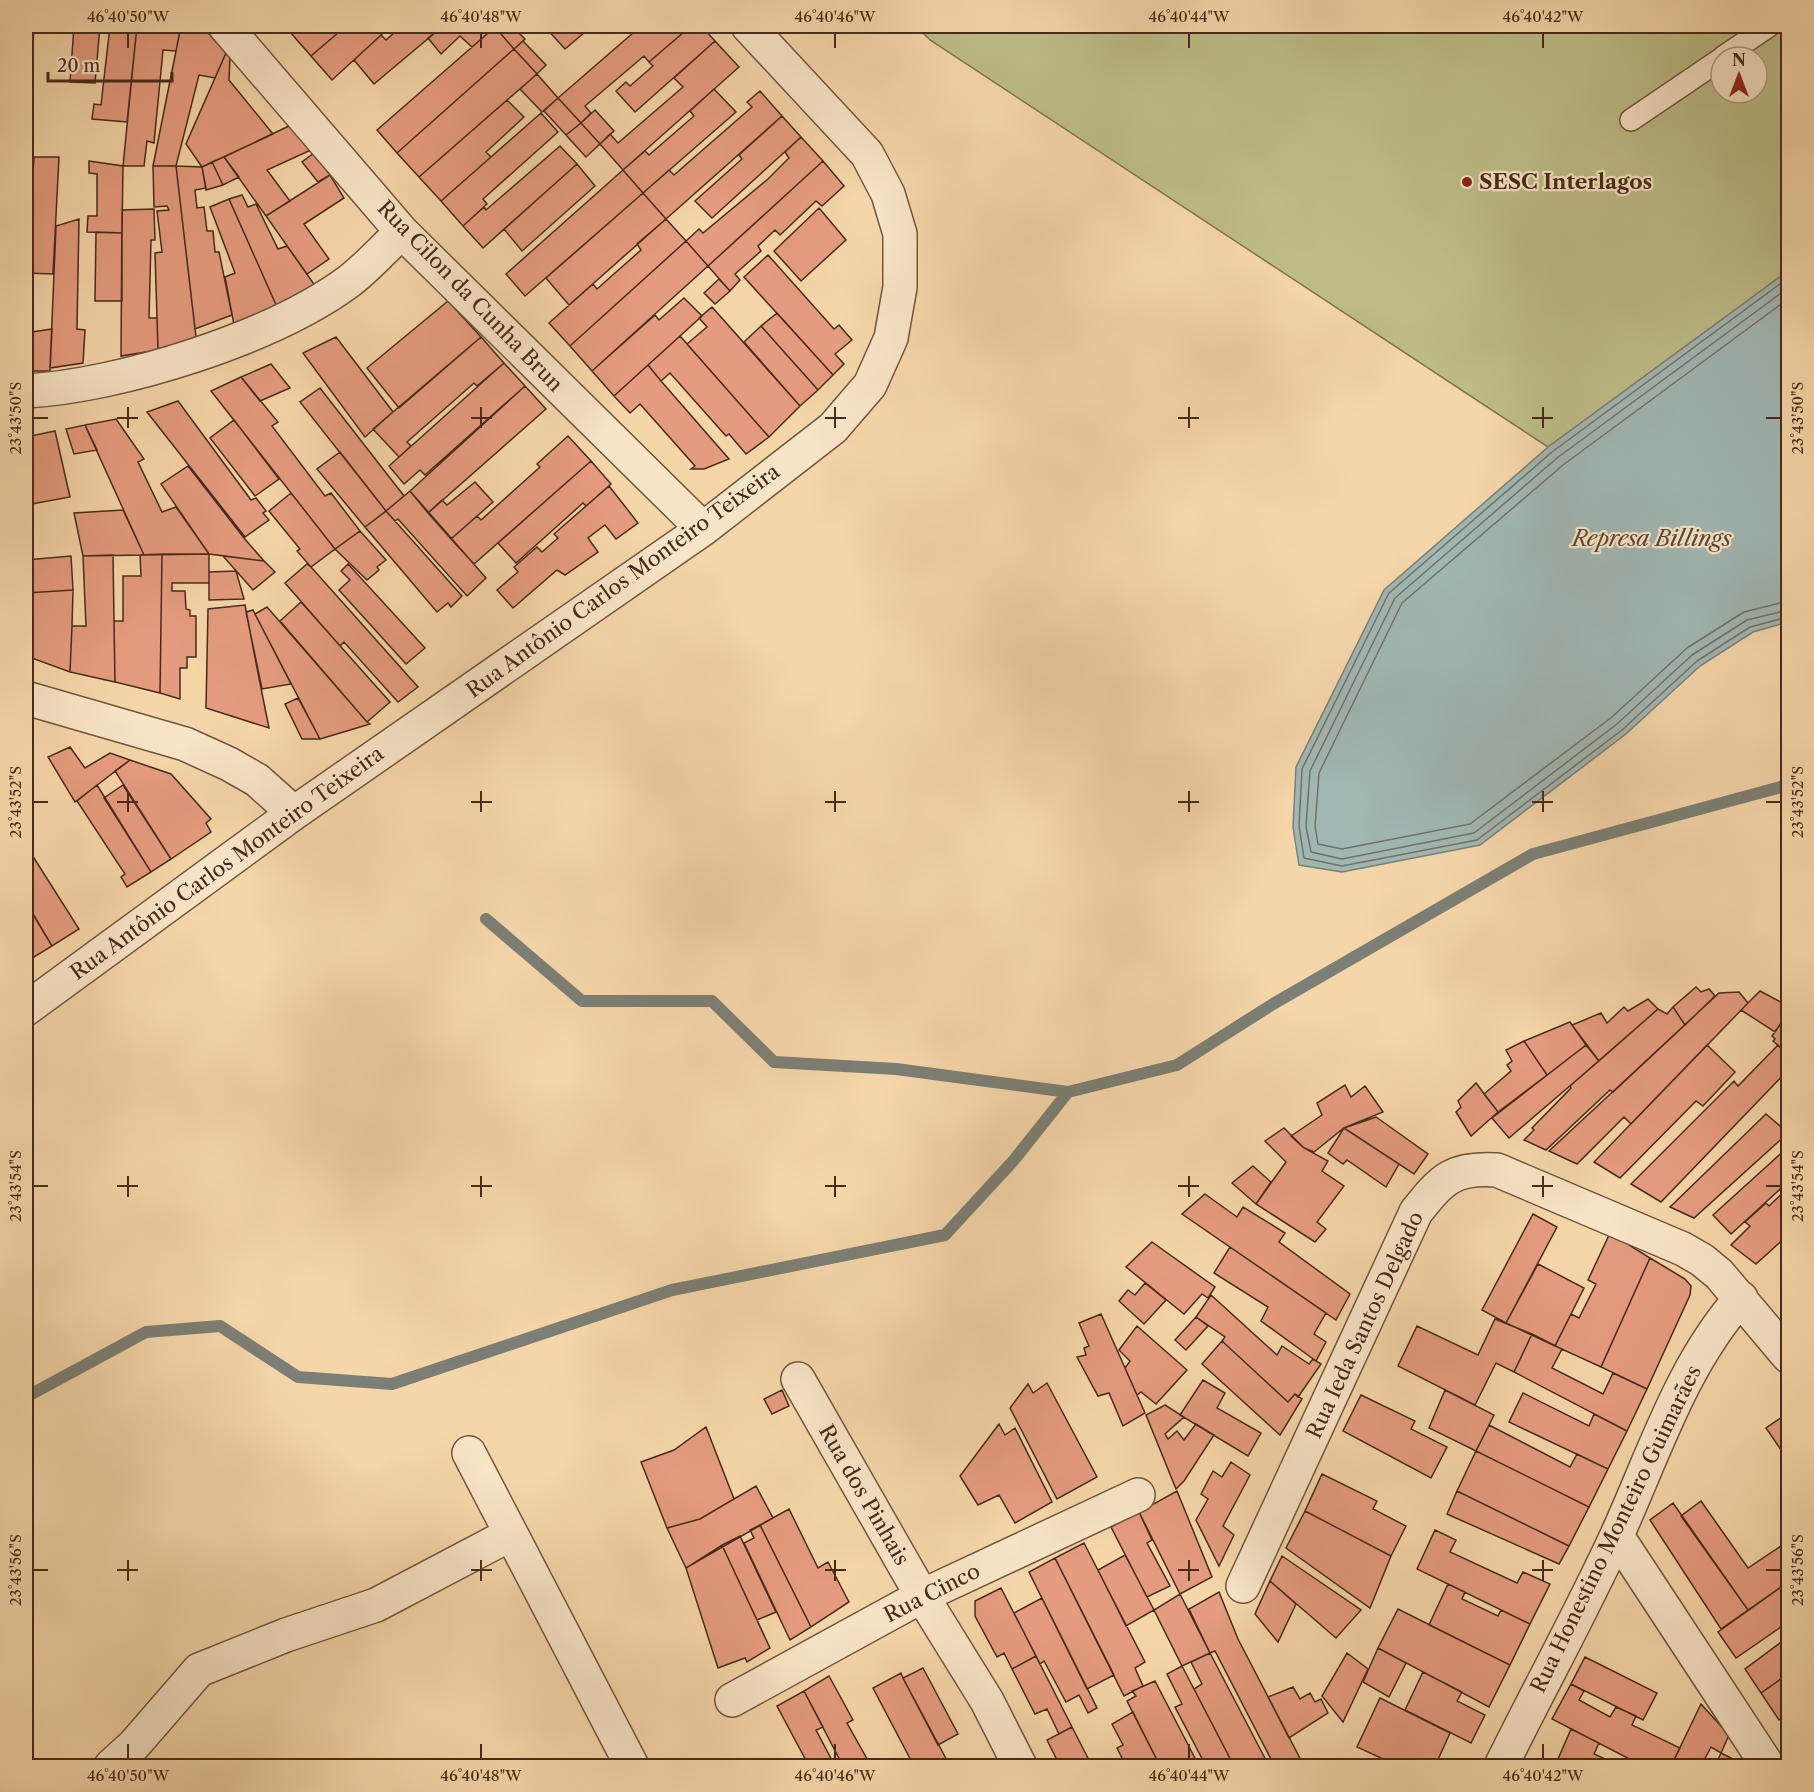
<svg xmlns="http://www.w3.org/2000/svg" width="1814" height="1792" viewBox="0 0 1814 1792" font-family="'Libre Caslon Text',serif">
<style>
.green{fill:#bdbd87;stroke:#827450;stroke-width:1.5;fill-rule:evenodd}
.water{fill:#a0b7b3;stroke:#7c7f75;stroke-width:1.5}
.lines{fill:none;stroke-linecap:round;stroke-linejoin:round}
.shore{stroke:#747166;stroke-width:1.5}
.stream{stroke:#7c7f75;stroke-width:12}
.building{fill:#e59b7f;stroke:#472b19;stroke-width:1.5}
.lane-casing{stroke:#72563d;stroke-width:24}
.street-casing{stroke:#72563d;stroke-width:36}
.lane{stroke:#f8e4c7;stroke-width:21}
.street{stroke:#f8e4c7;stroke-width:33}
.ticks{fill:none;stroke:#472b19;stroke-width:2}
.poi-dot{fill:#8f2418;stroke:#f8e4c7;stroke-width:2}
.labels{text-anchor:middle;stroke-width:4.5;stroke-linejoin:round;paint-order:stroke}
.poi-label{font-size:21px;font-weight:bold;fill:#472b19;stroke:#f8e4c7;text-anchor:start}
.street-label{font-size:21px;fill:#472b19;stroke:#f8e4c7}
.water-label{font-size:22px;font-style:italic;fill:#594738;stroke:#f8e4c7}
.neatline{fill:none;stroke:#472b19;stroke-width:2}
.ticks-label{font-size:15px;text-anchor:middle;fill:#472b19}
</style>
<rect width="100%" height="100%" fill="#f5d6a9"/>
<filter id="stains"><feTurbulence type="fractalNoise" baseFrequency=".00333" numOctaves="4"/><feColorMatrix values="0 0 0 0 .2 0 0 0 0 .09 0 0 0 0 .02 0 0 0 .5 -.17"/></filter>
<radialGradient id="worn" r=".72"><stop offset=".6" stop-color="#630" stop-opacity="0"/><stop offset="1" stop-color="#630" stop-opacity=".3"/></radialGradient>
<path class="green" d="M916 26H1788V271L1548 447 930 40ZM1721 57H1757V93H1721Z"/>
<path class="water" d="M1788 271V622L1753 632 1700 666 1626 734 1480 845 1342 872 1299 865 1293 827 1296 767 1384 590 1548 447Z"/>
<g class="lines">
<path class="shore" d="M1788 278 1552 452 1389 593 1302 769 1299 826 1304 858 1342 866 1477 840 1622 730 1697 661 1750 627 1788 617
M1788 288 1557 458 1395 598 1310 771 1306 826 1311 852 1342 859 1474 833 1617 724 1692 655 1747 620 1788 610
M1788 299 1563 465 1402 603 1319 773 1315 826 1318 844 1342 849 1470 824 1612 717 1687 648 1744 612 1788 601"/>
<path class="stream" d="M486 919 582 1001H712L774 1062 896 1069 1068 1092
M26 1397 146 1332 220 1326 298 1377 392 1384 672 1290 945 1235 1014 1160 1068 1092 1177 1065 1273 1004 1533 854 1788 785"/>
</g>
<path class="building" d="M26 26H34L31 85H26Z
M74 26H100L95 83 70 82Z
M110 26H137L127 122 92 119 94 104 101 105Z
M137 26H181L176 51 163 50 154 143 147 141 144 166H123Z
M181 26H202L226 53 215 78 199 75 176 166H153Z
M284 26H297L290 32Z
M297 26H346L311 56 290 32Z
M346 26H391L332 80 311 56Z
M402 26H443L374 84 354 60 381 35 386 40Z
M443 26H494L495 27 472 47 460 36 441 54 428 38Z
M512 26 525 39 514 49 495 27Z
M527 26H541L534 32Z
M548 26H592L565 49 546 28Z
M629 26H641L635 31Z
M641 26H691L649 62 644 56 585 106 591 113 581 123 558 98Z
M691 26H701L715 41 635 112 616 91 626 82 630 86 653 66 649 62Z
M495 27 514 49 397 153 377 130Z
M523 41 546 65 537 74 514 49Z
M715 41 739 67 623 170 600 144 610 134 618 143 683 87 674 78Z
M514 49 537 74 419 177 397 153Z
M226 53 230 58 229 80 273 134 202 167 186 144Z
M537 74 558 98 542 112 520 89Z
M714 89 736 112 643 193 623 170 645 151 649 155 694 116 690 111Z
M760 91 782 116 666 219 643 193 669 170 674 175 752 107 747 102Z
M558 98 581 123 566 135 544 111Z
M507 100 524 117 486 152 491 157 441 201 419 177Z
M595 110 614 131 600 144 581 123Z
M541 113 558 132 483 199 487 204 463 226 441 201Z
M782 116 801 137 712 218 695 201 742 159 739 155Z
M581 123 600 144 586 157 566 135Z
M291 125 311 150 267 170 290 201 266 216 224 157Z
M26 137H32L31 157 26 156Z
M801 137 823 161 708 266 686 241 699 229 703 233 768 179 789 158 785 152Z
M560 146 577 164 483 248 463 226 484 207 486 210Z
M314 153 330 175 318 182 302 162Z
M34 157H59L53 274 26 273Z
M224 157 239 177 223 185 212 162Z
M89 161 123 166 122 233 87 232 88 216H97V174L89 173Z
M823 161 844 186 822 206 816 201 780 235 775 230 758 246 761 251 735 274 740 280 730 291 708 266Z
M212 162 223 185 206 190 202 167Z
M577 164 595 186 522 251 504 229Z
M153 166H176L196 337 158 350 155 253 162 252 157 211 169 210 167 206 154 207Z
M176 166 202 167 206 188 195 190 197 208 204 207 207 231H213L215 252H219L232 315 195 329Z
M623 170 643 193 525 296 506 274Z
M330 175 344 198 304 224 329 259 307 274 266 216Z
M643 193 666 219 569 305 546 278Z
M242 195 248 207 256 204 278 249 287 246 316 287 277 307 229 199Z
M229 199 277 307 234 325 225 277 235 273 210 207Z
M819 208 846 240 801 281 774 251Z
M154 209 155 240H151L149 318H157L158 350 121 356 122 210Z
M79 219 77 329 85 330 83 363 50 368 56 226Z
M666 219 686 241 570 346 549 323 593 284 597 289 641 250 637 244Z
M26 223H28L26 262Z
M96 232 122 233V301H95Z
M686 241 708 266 592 371 570 346Z
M768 255 834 329 839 325 852 340 835 354 844 364 833 375 744 277Z
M719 279 730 291 715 304 704 293Z
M684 298 702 316 614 396 592 371 655 315 659 320Z
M448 301 481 337 399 408 367 368Z
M712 307 800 406 769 437 687 344 707 327 699 318Z
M777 313 833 375 818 390 761 326Z
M761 326 818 390 800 406 744 342Z
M52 329 50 371H26V333Z
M680 336 769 437 746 454 729 434 726 436 670 373 661 381 648 365Z
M336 337 393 412 365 437 303 353Z
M481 337 504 363 477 386 474 383 407 442 411 446 399 457 373 429Z
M504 363 525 386 425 475 420 470 404 484 389 466Z
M271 364 290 388 260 401 241 377Z
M648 365 661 381 729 459 704 469H691L695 466 640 404 630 413 614 396Z
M241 377 278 422 272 426 325 496 331 493 360 531 335 549 211 391Z
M525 386 546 409 428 513 410 491Z
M320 388 404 496 386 511 300 402Z
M178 401 251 500 256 498 266 511 263 513 269 520 245 537 147 412Z
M116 419 144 459 138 462 162 512 176 507 209 554 144 555 85 425Z
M234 420 279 479 255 496 210 438Z
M85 425 97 450 74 454 66 429Z
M55 431 70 497 26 505V437Z
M568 436 591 461 474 564 451 539 477 516 481 520 540 467 537 464Z
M340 452 386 511 365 527 317 469Z
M591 461 611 484 586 506 583 503 516 563 498 543Z
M188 466 244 538 264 561 209 554 161 484Z
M475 482 493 502 451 539 428 513 442 500 447 505Z
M609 486 638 523 616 539 605 525 588 538 598 552 565 575 557 570 513 608 497 590 518 572 514 567 537 547 542 552 558 538 554 534Z
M410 491 486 578 467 596 398 519 395 521 386 511Z
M291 493 335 549 311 567 297 551 300 549 269 511Z
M123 510 144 555 83 556 74 513Z
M386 511 462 596 451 607 448 603 437 612 365 527Z
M360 531 386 560 377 567 379 570 367 580 335 549Z
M162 554H209V583H172V591H185L186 609 190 610V616H196V657H187V668H180V699L160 693Z
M162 554 160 693 115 682 114 621H123V576H141L140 555Z
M113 555 114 621 115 682 70 672 72 626H86L83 556Z
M71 556 73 590 26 593V560Z
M223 556 264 561 275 572 253 590Z
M307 564 311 567 418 687 398 702 344 642 340 646 285 583Z
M348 564 425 648 406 664 339 590 350 580 341 571Z
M236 571 244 599 209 600V572Z
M73 590 72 626 70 672 29 657V638H26V593Z
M301 602 390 702 367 722 280 621Z
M245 605 257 668 269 728 206 708 208 609Z
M267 607 367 722 370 724 320 739 255 614Z
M253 610 255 614 291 684 262 689 246 612Z
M298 698 320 739H302L285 704Z
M70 747 85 768 110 753 130 760 75 802 48 757Z
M130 760 171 774 211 819 206 823 211 832 171 859 115 771Z
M97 785 151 872 127 887 121 877 125 874 77 801Z
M123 785 171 859 151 872 104 798Z
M27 847 79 929 52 946 26 902Z
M28 906 52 946 26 962V908Z
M1696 987 1701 992 1709 989 1715 996 1685 1025 1673 1007Z
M1760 991 1788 1006V1013L1775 1032 1741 1010Z
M1739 992 1748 1003 1631 1124 1624 1117 1577 1164 1549 1151 1719 993Z
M1648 999 1658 1009 1599 1061 1572 1025 1601 1013 1607 1023 1624 1007 1628 1011Z
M1673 1007 1685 1025 1613 1092 1610 1090 1546 1150 1524 1140 1534 1130 1532 1128 1571 1088 1570 1086 1658 1009 1667 1014Z
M1788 1013V1054L1773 1041 1775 1039 1772 1036Z
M1570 1022 1586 1045 1547 1075 1524 1041Z
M1524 1041 1547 1075 1498 1112 1484 1094 1511 1071 1507 1065 1512 1061 1506 1050Z
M1586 1045 1599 1061 1509 1138 1492 1118Z
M1707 1045 1735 1072 1703 1106 1696 1101 1620 1178 1594 1162Z
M1778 1045 1788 1054V1070L1661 1202 1631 1184 1734 1081 1738 1086Z
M1476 1083 1498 1112 1471 1136 1456 1112 1461 1107 1458 1101Z
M1345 1085 1351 1097 1365 1086 1383 1112 1344 1128 1314 1152 1304 1148 1291 1136 1322 1115 1317 1103Z
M1766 1114 1788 1133 1694 1218 1670 1207Z
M1376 1117 1428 1154 1414 1174 1344 1128Z
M1284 1128 1304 1148 1328 1161 1322 1171 1344 1186 1317 1222 1326 1229 1315 1242 1256 1204 1286 1162 1265 1141Z
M1344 1128 1399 1164 1386 1187 1347 1160 1343 1164 1328 1153Z
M1788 1147V1182L1731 1234 1713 1215Z
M1253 1166 1271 1182 1256 1204 1232 1183Z
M1788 1188V1235L1756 1264 1731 1245 1750 1226 1745 1222 1766 1203 1769 1206Z
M1205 1194 1237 1217 1243 1207 1285 1233 1279 1242 1350 1294 1336 1320 1182 1214Z
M1533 1214 1557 1227 1506 1323 1482 1310Z
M1610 1233 1650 1258 1601 1367 1555 1346 1571 1314 1579 1318 1596 1284 1588 1280Z
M1152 1242 1215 1287 1208 1298 1202 1294 1184 1314 1126 1267Z
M1230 1247 1326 1313 1314 1334 1326 1342 1316 1361 1261 1321 1268 1307 1214 1273Z
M1650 1258 1685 1279 1691 1286 1690 1295 1647 1389 1601 1367Z
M1538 1264 1584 1288 1555 1346 1506 1323Z
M1145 1283 1166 1300 1144 1324 1119 1301 1128 1290 1135 1295Z
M1211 1295 1277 1355 1282 1346 1309 1364 1313 1359 1321 1364 1298 1397 1295 1394 1288 1402 1222 1341 1225 1337 1196 1317Z
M1101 1314 1145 1413 1123 1426 1109 1393 1098 1396 1077 1357 1086 1355 1084 1348 1089 1346 1079 1323Z
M1196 1317 1208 1326 1186 1350 1175 1340Z
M1495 1319 1532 1334 1514 1372 1496 1363 1475 1405 1398 1366 1417 1326 1478 1355Z
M1137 1326 1187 1370 1156 1404 1141 1392 1137 1395 1125 1368 1130 1361 1119 1350Z
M1532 1334 1562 1349 1552 1368 1603 1394 1613 1373 1647 1389 1627 1431 1514 1372Z
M1222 1341 1288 1402 1295 1394 1302 1399 1280 1435 1202 1364Z
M1203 1380 1225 1393 1217 1408 1261 1433 1248 1456 1180 1415Z
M1047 1383 1097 1477 1057 1499 1010 1408 1028 1384 1033 1393Z
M782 1390 789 1406 772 1414 764 1399Z
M1445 1390 1494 1415 1476 1451 1429 1428Z
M1523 1393 1589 1426 1594 1414 1627 1431 1608 1469 1509 1422Z
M1361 1395 1415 1421 1411 1429 1447 1447 1431 1478 1343 1431Z
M1165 1405 1184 1417 1165 1434 1168 1439 1177 1431 1184 1440 1196 1424 1214 1435 1184 1481 1176 1489 1146 1415Z
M1788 1413V1460L1766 1428Z
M999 1424 1005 1435 1015 1428 1052 1502 1015 1523 999 1495 978 1505 960 1476Z
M1489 1425 1570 1467 1577 1454 1608 1469 1589 1507 1476 1451Z
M706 1427 734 1499 700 1519 667 1528 641 1462 674 1450Z
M1476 1451 1589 1507 1569 1546 1457 1491Z
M1231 1462 1250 1475 1223 1526 1234 1535 1219 1566 1196 1520 1208 1499 1201 1494 1213 1471 1222 1477Z
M1322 1474 1377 1501 1373 1509 1406 1526 1391 1556 1305 1511Z
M756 1486 773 1518 686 1568 667 1528 700 1519Z
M1177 1491 1212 1577 1180 1594 1139 1512Z
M1457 1491 1569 1546 1559 1564 1447 1514Z
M1701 1501 1748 1568 1787 1542 1788 1582 1748 1610 1681 1516Z
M1673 1503 1748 1610 1721 1629 1650 1520Z
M789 1509 818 1568 828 1562 849 1602 811 1627 760 1525Z
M1305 1511 1391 1556 1370 1608 1286 1548Z
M1139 1512 1152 1540 1147 1543 1170 1586 1147 1597 1111 1527Z
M760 1525 811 1627 790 1640 744 1543 754 1538 750 1530Z
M1435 1530 1456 1540 1450 1552 1517 1583 1523 1572 1550 1584 1530 1624 1417 1569Z
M740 1536 776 1612 757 1620 722 1545Z
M1084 1543 1145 1662 1135 1668 1143 1686 1124 1696 1055 1558Z
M722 1545 770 1648 747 1662 745 1658 718 1668 686 1568Z
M1125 1555 1154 1610 1126 1626 1098 1570Z
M1282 1556 1361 1610 1336 1638 1270 1581Z
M1055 1558 1114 1675 1087 1689 1029 1572Z
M1270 1581 1296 1604 1278 1642 1255 1614Z
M1788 1582V1622L1736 1658 1718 1632Z
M1448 1584 1465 1592 1462 1599 1498 1616 1501 1610 1530 1624 1510 1665 1429 1625Z
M1001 1588 1036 1656 1012 1669 1004 1653 997 1657 975 1616V1601Z
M1219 1592 1238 1639 1304 1766H1269L1273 1763 1215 1651 1210 1653 1189 1609Z
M1180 1594 1210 1653 1182 1666 1154 1610Z
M1042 1598 1097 1708 1088 1713 1079 1695 1066 1702 1044 1661 1040 1664 1014 1613Z
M1398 1609 1510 1665 1489 1707 1378 1648Z
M1788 1637V1674L1761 1693 1745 1669Z
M1378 1648 1406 1663 1389 1697 1363 1682Z
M1210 1653 1269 1766H1234L1194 1689 1202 1684 1191 1662Z
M1347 1653 1368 1669 1343 1722 1322 1696Z
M1036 1656 1072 1727 1059 1734 1047 1709 1035 1714 1012 1669Z
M1585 1657 1657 1693 1643 1720 1571 1684Z
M1182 1666 1234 1766H1206L1175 1707 1182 1704 1167 1674Z
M923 1668 958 1734 938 1745 903 1678Z
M1423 1672 1462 1692 1457 1701 1485 1715 1471 1743 1405 1710Z
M901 1673 903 1678 950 1766H914L873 1688Z
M1788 1674V1714L1779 1720 1761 1693Z
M829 1676 853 1720 847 1723 871 1766H843L804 1691Z
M1155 1681 1199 1766H1160L1127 1701 1136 1696 1132 1691Z
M1571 1684 1584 1691 1579 1700 1610 1717 1616 1707 1636 1716 1632 1725 1680 1748 1671 1766H1643L1552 1719Z
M1293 1687 1300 1699 1310 1693 1315 1702 1321 1699 1328 1713 1289 1738 1268 1697Z
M804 1691 823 1727 816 1730 835 1766H809L777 1706Z
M1380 1698 1450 1733 1435 1766H1398L1357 1747Z
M1701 1704 1729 1735 1721 1753 1711 1747 1701 1766H1671Z
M1133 1712 1160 1766H1126L1117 1748 1123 1745 1112 1724Z
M1072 1727 1092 1766H1060L1047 1740Z
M1571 1729 1599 1743 1594 1754 1620 1766H1555Z
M1721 1753 1745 1765V1766H1715Z
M1532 1761 1543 1766H1529Z"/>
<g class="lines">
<defs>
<path id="lane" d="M1723 57 1769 26
M1631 120 1721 59"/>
<path id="street" d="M225 26 402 232 703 529
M26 391C120 386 272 338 348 282 367 268 384 248 402 232
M26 698 185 744 229 764 257 780 294 813
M26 1009 294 813 703 529 833 428 870 385 891 338 900 287V234L888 194 867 154 748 26
M798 1379 922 1596 987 1701 1020 1766
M469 1453 632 1766
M1617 1536 1768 1766
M1243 1586 1416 1212C1442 1179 1453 1167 1497 1170L1683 1249 1702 1260 1719 1274 1788 1356
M732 1700 922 1596 1138 1495
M111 1766 134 1745 199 1670 286 1635 376 1605 511 1534
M1501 1766C1539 1689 1581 1613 1617 1535 1654 1454 1681 1366 1741 1298"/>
</defs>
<use href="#lane" class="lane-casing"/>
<use href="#street" class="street-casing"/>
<use href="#lane" class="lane"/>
<use href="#street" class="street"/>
</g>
<path class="ticks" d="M128 33V48M481 33V48M835 33V48M1189 33V48M1543 33V48M128 407V428M481 407V428M835 407V428M1189 407V428M1543 407V428M33 418H48M117 418H138M471 418H492M825 418H846M1178 418H1199M1532 418H1553M1766 418H1781M128 791V812M481 791V812M835 791V812M1189 791V812M1543 791V812M33 802H48M117 802H138M471 802H492M825 802H846M1178 802H1199M1532 802H1553M1766 802H1781M128 1176V1197M481 1176V1197M835 1176V1197M1189 1176V1197M1543 1176V1197M33 1186H48M117 1186H138M471 1186H492M825 1186H846M1178 1186H1199M1532 1186H1553M1766 1186H1781M128 1560V1581M481 1560V1581M835 1560V1581M1189 1560V1581M1543 1560V1581M33 1570H48M117 1570H138M471 1570H492M825 1570H846M1178 1570H1199M1532 1570H1553M1766 1570H1781M128 1744V1759M481 1744V1759M835 1744V1759M1189 1744V1759M1543 1744V1759"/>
<circle class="poi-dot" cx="1467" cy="182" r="6"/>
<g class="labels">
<g class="poi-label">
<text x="1479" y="189">SESC Interlagos</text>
</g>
<g class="street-label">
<text transform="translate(470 296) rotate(46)" y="7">Rua Cilon da Cunha Brun</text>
<text transform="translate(623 581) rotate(-36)" y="7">Rua Antônio Carlos Monteiro Teixeira</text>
<text transform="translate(227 863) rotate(-36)" y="7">Rua Antônio Carlos Monteiro Teixeira</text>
<text transform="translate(1365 1325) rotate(-65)" y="7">Rua Ieda Santos Delgado</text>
<text transform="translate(864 1495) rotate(60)" y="7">Rua dos Pinhais</text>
<text transform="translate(1616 1529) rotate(-64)" y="7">Rua Honestino Monteiro Guimarães</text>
<text transform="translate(932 1593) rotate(-27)" y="7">Rua Cinco</text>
</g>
<g class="water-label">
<text x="1652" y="546">Represa Billings</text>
</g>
</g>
<rect width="1814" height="1792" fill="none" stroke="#f5d6a9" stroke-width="66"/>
<g transform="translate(1739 75)"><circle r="28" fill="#f8e4c7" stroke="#b19a81" stroke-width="1.5"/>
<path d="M0-4.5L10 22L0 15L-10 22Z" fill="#8f2418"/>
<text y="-9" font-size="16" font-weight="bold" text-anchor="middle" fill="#472b19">N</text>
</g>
<path d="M48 72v9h124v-9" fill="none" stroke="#472b19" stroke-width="3"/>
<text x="57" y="72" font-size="18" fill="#472b19" stroke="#f8e4c7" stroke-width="4.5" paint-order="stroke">20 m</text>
<rect x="33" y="33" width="1748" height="1726" class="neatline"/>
<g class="ticks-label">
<text x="128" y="22">46°40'50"W</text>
<text x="481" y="22">46°40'48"W</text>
<text x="835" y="22">46°40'46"W</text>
<text x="1189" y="22">46°40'44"W</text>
<text x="1543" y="22">46°40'42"W</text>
<text transform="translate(16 418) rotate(-90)" y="5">23°43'50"S</text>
<text transform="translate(1798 418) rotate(-90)" y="5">23°43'50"S</text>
<text transform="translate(16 802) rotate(-90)" y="5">23°43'52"S</text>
<text transform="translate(1798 802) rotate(-90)" y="5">23°43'52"S</text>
<text transform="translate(16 1186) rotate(-90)" y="5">23°43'54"S</text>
<text transform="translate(1798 1186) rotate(-90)" y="5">23°43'54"S</text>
<text transform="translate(16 1570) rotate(-90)" y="5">23°43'56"S</text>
<text transform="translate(1798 1570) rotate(-90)" y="5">23°43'56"S</text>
<text x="128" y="1781">46°40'50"W</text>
<text x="481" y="1781">46°40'48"W</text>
<text x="835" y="1781">46°40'46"W</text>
<text x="1189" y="1781">46°40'44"W</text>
<text x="1543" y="1781">46°40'42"W</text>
</g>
<rect width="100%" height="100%" filter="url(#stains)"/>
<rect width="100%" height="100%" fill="url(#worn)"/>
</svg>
